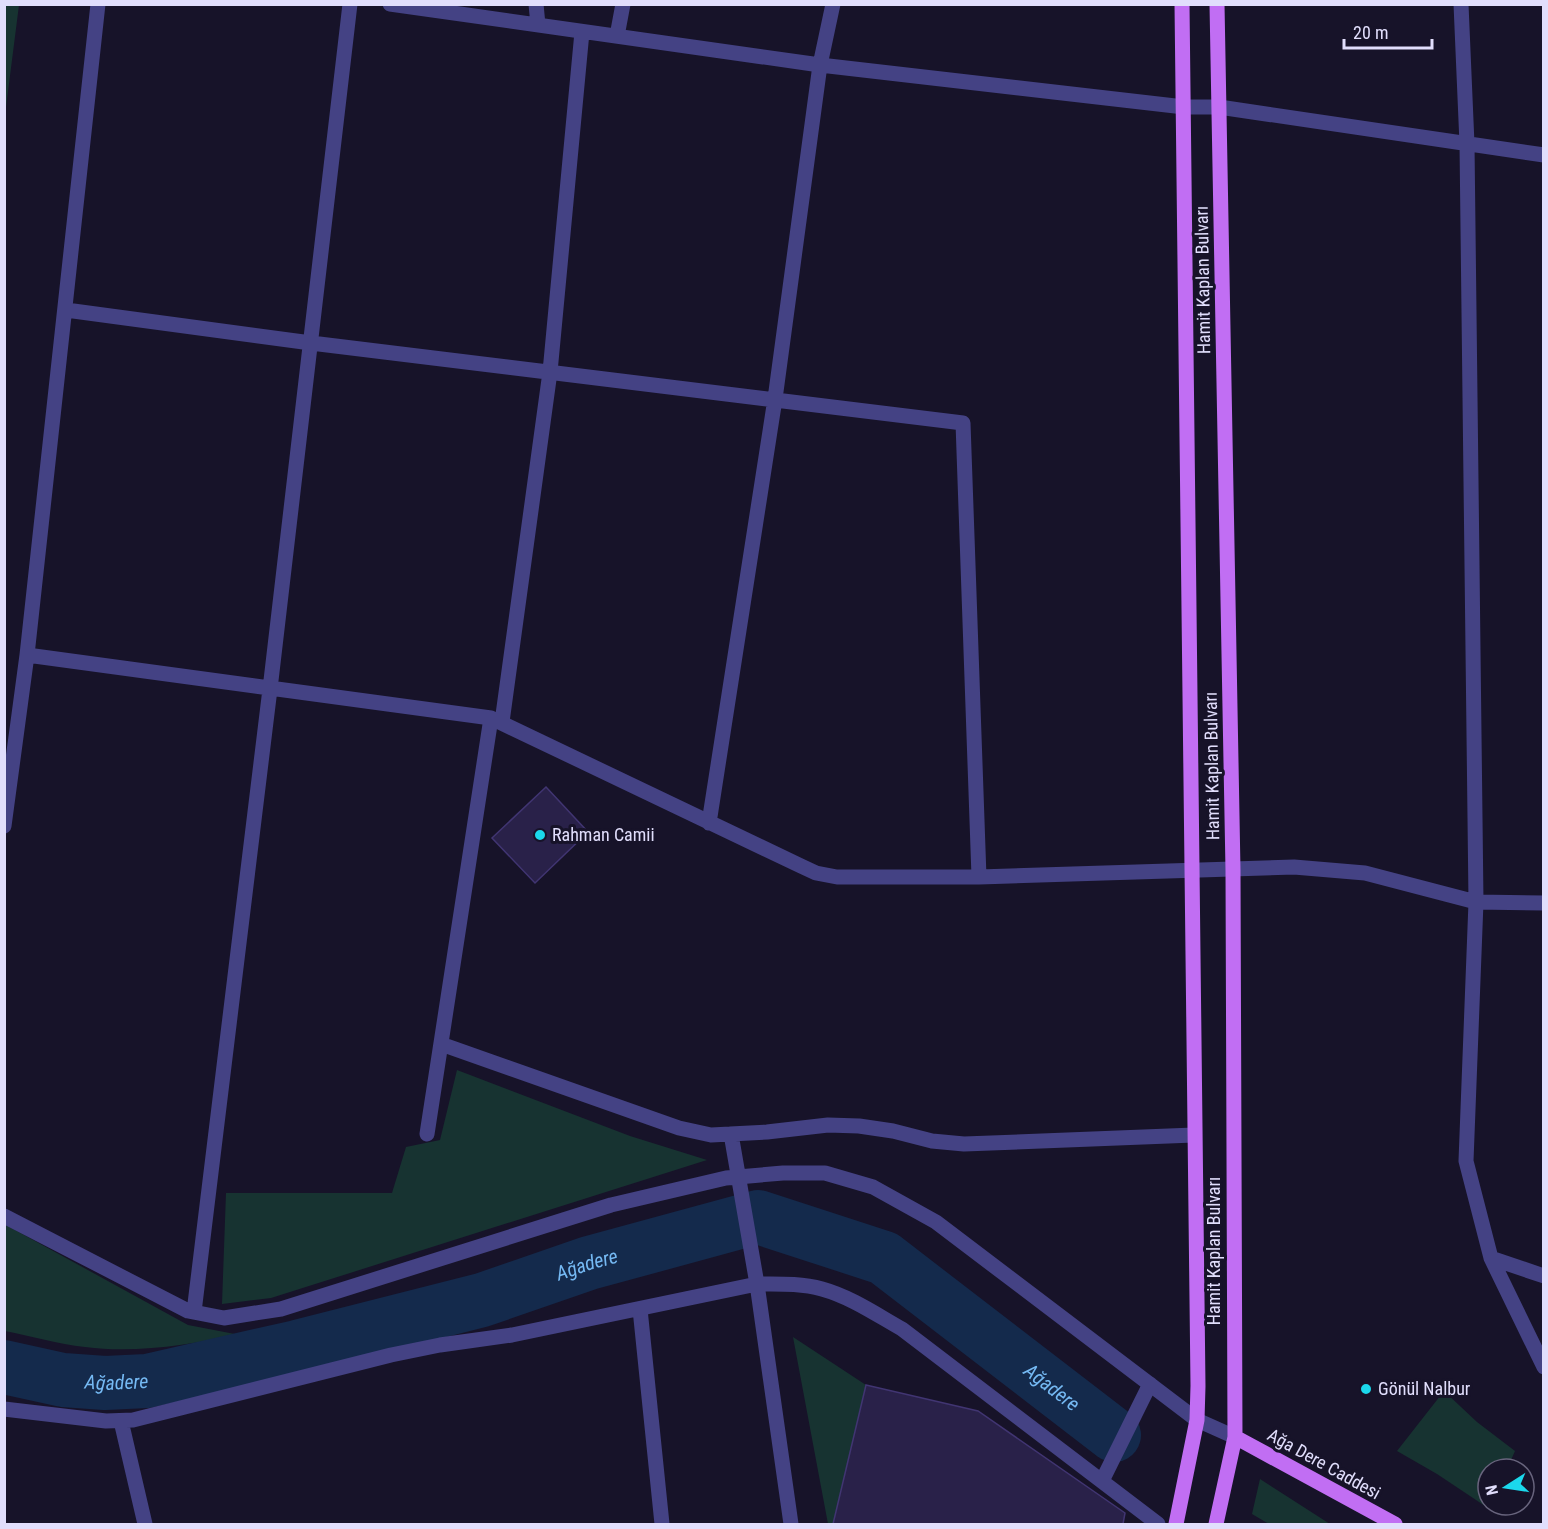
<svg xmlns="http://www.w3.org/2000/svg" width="1548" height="1529" viewBox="0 0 1548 1529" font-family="'Roboto Condensed',sans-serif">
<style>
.green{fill:#173331}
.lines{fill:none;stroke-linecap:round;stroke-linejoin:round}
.river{stroke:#142a4c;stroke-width:54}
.building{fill:#292149;stroke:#413572;stroke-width:1.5}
.minor{stroke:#444284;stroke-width:15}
.major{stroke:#c16ef3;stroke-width:15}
.poi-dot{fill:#1bd8ec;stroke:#171329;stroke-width:2}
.labels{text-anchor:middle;stroke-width:6;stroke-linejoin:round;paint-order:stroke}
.street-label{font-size:18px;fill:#e1defc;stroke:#171329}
.poi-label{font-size:18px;fill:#e1defc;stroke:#171329;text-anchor:start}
.water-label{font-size:20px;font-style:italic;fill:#75b9f3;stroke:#171329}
</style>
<rect width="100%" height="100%" fill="#171329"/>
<path class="green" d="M5 4 19 5 5 115 4 5Z
M457 1070 630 1136 707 1160 271 1298 222 1304 226 1193H392L406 1147 440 1140Z
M4 1224 188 1325 240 1335C190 1344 137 1354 85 1347 58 1344 31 1336 5 1331Z
M793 1337 866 1385 833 1524H828Z
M1444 1391 1477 1422 1515 1451 1507 1469H1488V1505H1490L1488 1508 1437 1474 1397 1451Z
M1260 1479 1330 1524H1269L1252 1514Z"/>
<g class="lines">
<path class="river" id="s1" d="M4 1367 63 1380 105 1383 147 1381 297 1347 482 1300 589 1263 758 1217 884 1258 1114 1435"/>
</g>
<path class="building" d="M546 787 588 832 535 883 492 838Z
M866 1385 978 1411 1125 1513 1123 1524H833Z"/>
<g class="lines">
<path class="minor" d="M390 4 820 65 1184 107H1219L1544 155
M536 4 538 25
M1461 4 1467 144 1476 902 1466 1161 1491 1258 1544 1367
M617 36 623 4
M66 310 311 343 963 423 979 877
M27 655 491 718 801 866 816 873 837 877H979L1294 867 1365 873 1476 902 1544 903
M502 722 550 372 582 32
M709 823 775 399 820 65 833 4
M4 826 27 655 98 4
M441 1044 679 1128 711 1135 767 1132 828 1125 859 1126 893 1131 932 1141 964 1144 1194 1135
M427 1134 491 718
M731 1134 757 1284 791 1524
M4 1216 188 1311 224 1318 281 1309 611 1205 726 1178 783 1173H825L873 1187 936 1222 1197 1420 1235 1437
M1491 1258 1544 1276
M640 1309 662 1524
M194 1312 270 689 350 4
M4 1409 106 1421 133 1420 391 1355 440 1345 512 1335 757 1284C779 1284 801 1283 822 1289 851 1297 877 1315 902 1329L1158 1524
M121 1421 145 1524
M1102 1481 1150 1384"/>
<path class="major" d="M1235 1437 1395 1524
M1176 1524 1197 1420 1198 1386 1182 4
M1216 1524 1235 1437 1233 870 1217 4"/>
</g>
<g class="poi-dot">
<circle cx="540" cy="835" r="6"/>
<circle cx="1366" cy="1389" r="6"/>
</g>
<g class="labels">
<g class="street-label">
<text transform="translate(1203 280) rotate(-91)" y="6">Hamit Kaplan Bulvarı</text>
<text transform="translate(1212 766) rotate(-91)" y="6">Hamit Kaplan Bulvarı</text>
<text transform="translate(1214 1251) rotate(-90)" y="6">Hamit Kaplan Bulvarı</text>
<text transform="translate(1324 1464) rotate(29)" y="6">Ağa Dere Caddesi</text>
</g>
<g class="poi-label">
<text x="552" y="841">Rahman Camii</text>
<text x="1378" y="1395">Gönül Nalbur</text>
</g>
<g class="water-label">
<text dy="7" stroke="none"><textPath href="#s1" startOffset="600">Ağadere</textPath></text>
<text dy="7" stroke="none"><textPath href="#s1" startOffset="114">Ağadere</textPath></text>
<text dy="7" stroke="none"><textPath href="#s1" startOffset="1122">Ağadere</textPath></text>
</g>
</g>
<rect width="1548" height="1529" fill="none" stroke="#e1defc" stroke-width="12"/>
<g transform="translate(1506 1487) rotate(258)"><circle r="28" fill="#171329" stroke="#68647d" stroke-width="1.5"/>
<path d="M0-4.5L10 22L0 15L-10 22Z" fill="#1bd8ec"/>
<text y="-9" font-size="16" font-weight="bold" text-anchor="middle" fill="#e1defc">N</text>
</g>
<path d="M1344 39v9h88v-9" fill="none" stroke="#e1defc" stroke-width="3"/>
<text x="1353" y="39" font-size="18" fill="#e1defc" stroke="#171329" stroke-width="4.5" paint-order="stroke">20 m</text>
</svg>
